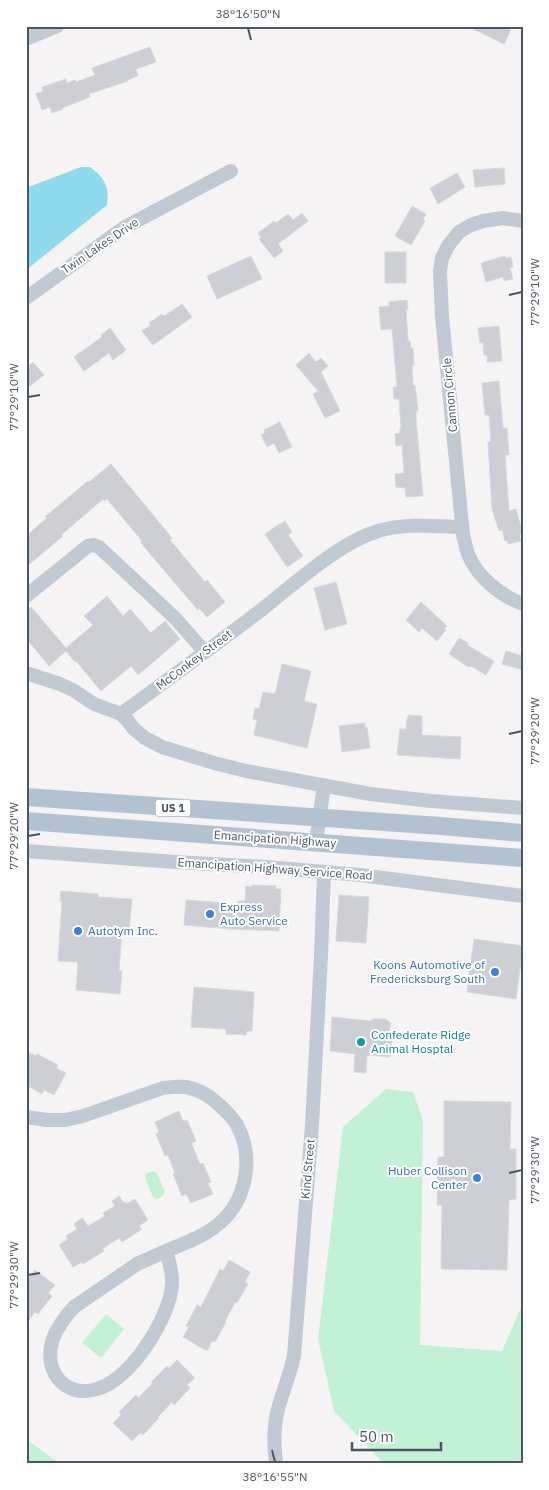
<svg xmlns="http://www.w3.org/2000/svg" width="549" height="1490" viewBox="0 0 549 1490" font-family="'IBM Plex Sans',sans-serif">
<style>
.green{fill:#c3f1d5}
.water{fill:#90daee}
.building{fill:#cdcfd5;stroke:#d7d9de}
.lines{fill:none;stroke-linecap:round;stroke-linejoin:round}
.minor{stroke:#c1cad2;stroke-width:14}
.major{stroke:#b3c2d1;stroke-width:18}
.ticks{fill:none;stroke:#4a5661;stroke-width:2}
.shop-dot{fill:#3f7fe0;stroke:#fff;stroke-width:2}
.culture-dot{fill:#0f9aa8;stroke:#fff;stroke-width:2}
.labels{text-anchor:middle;stroke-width:4;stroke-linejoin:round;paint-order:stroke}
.shield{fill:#fff;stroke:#808990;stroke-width:1}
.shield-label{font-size:11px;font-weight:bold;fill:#4a5661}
.street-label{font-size:12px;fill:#4a5661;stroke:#fff}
.shop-label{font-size:12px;fill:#366cbe;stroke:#fff;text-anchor:start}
.culture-label{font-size:12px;fill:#0d838f;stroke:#fff;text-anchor:start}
.neatline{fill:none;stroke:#4a5661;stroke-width:2}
.ticks-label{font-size:12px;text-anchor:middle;fill:#4a5661}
</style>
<rect width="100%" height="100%" fill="#f5f3f3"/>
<path class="green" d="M386 1089 413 1092 423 1120 420 1345 502 1351 523 1303V1464H384L334 1411 318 1339 343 1127Z
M153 1171 157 1173 165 1192 163 1196 157 1199 153 1197 145 1178 147 1173Z
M106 1314 124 1329 101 1358 82 1343Z
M26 1439 60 1464H26Z"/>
<path class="water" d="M81 167H90C104 177 110 187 107 205L26 270V188Z"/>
<path class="building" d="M467 26H503L511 30 504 44Z
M150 47 156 62 136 69 138 76 127 80 128 81 89 94 90 97 62 108 63 109 52 113 50 107 42 110 36 94 43 91 42 87 66 79 67 83 75 80 76 82 95 75 92 68Z
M504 168 505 184 475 187 473 170Z
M457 173 465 187 438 204 430 188Z
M412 206 426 214 423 220 425 221 411 245 395 236Z
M302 213 308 221 278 244 283 251 274 258 259 239 261 238 258 233 274 221 276 223 288 214 293 220Z
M385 252H406V283H385Z
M251 256 262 279 217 299 207 276Z
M505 256 506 258 511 257 513 267 510 268 513 279 504 281 503 277 486 282 481 263Z
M407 300 408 310H406L408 341H410L411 348H413L414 365H412L413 385H415L418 411H416V419L423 496 406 497 405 488 396 487 395 474 404 473 402 445 396 446 395 434 400 433V428H401L399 399H394L393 387H397L392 329 381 330 379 307 389 306V302Z
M182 304 192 317 153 345 142 331 151 325 149 323 162 314 164 316Z
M499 326 502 361 487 362V355H484L483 342 480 343 478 328Z
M110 328 126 350 113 360 109 353 84 371 74 357 102 337 101 335Z
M309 353 316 362 321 358 328 366 321 372 340 411 325 418 313 394 318 391 296 365Z
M33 362 44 375 30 386 26 380V368Z
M499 381 503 428H507L509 455H505L509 511 516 509 523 534 519 535 521 541 508 544 507 541H505L502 530 499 531 492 509 488 442 491 441 489 415H485L482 383Z
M280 422 292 447 279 453 274 443 267 447 261 435 265 433 264 430Z
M111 464 172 538 170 540 205 582 207 580 225 602 207 617 199 608 198 610 151 555 141 543 142 541 107 499 104 501 103 499 61 535 63 536 26 567V536L47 518 45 517 88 481 89 482Z
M285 521 292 532 288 535 303 556 287 567 265 534 281 523V524Z
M336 582 347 624 325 630 314 588Z
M107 596 123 616 130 609 151 633 165 621 180 639 138 675 131 666 101 691 76 661 75 662 66 651 49 666 26 638V611L31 607 66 648 93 625 84 616Z
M421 602 447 626 444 629 446 630 437 641 422 628 419 632 406 620Z
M459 638 468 643 467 645 494 661 486 675 471 666 468 667 449 654Z
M506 651 523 656V670L502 664Z
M282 664 311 671 304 701 317 704 307 748 254 735 257 720 253 719 255 708 259 709 263 692 275 694Z
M408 715 422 716V735L461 737 460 759 397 755 400 729H406L407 718H408Z
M365 723V728L367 727 370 748 342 752 339 726Z
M252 885 276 886 275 889H281L279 931 230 929 184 925 186 900 238 904V901H245L246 886 252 887Z
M61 891 98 894V897L132 899 129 930H122L119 971H122L120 994 76 990 78 962 58 961 62 901H60Z
M339 895 369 897 366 943 336 941Z
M474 939 523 946 516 999 467 992Z
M194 987 254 992 252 1031H247L246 1035 226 1034V1029L191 1027Z
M332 1017 370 1021 373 1019H385L391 1023 389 1031 392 1037 390 1057 367 1055 366 1073 354 1072 355 1054 330 1051Z
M26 1051 36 1056 37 1054 58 1065 56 1068 66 1073 54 1095 44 1090 42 1094 26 1085Z
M444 1101 511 1102 510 1149H516V1199L509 1200 507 1270 441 1269 442 1205H437L438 1157H444Z
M179 1111 183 1121 187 1120 196 1141 191 1143 200 1164 203 1163 211 1182 208 1183 213 1194 191 1203 186 1194 182 1196 173 1174 175 1173 168 1155 165 1156 156 1134 159 1132 155 1122Z
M119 1196 124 1203 125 1202 126 1204 135 1199 148 1220 139 1226 142 1229 122 1242 119 1238 102 1249 104 1251 83 1264 82 1262 73 1267 59 1245 68 1239 66 1236 77 1229 74 1224 82 1218 88 1226 105 1216 103 1213 115 1206 112 1201Z
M229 1260 250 1272 245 1282 248 1284 237 1303 235 1302 225 1321 226 1322 215 1342 212 1341 207 1351 183 1337 189 1327 186 1326 197 1305 201 1307 220 1269 223 1271Z
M35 1270 55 1285 48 1293 52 1296 38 1314 35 1312 26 1324V1281Z
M177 1360 195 1378 187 1385 190 1388 174 1405 172 1402 158 1417 159 1418 143 1435 140 1433 132 1441 113 1423 121 1415 119 1412 136 1395 138 1398 153 1383 151 1382 167 1366 169 1368Z"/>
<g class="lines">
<path class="minor" d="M26 39 57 26
M523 221 503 218 483 221 471 225 459 232 448 246 442 258 440 271 442 316 463 535C465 542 466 548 468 554 477 577 501 596 523 604
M26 298 125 227 231 171
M26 596 88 546 94 545 99 547 175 618 204 651
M26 673 60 684 73 690 94 704 121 714 128 721 134 729 145 738 162 747 214 763 246 771 370 794 431 801 523 808
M121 714C166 681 211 648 256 614 291 587 336 544 378 531 405 523 433 526 461 527
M316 842 324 785
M26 851 175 862 266 867 360 875 523 896
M26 1117 47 1120H65L83 1116 163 1088C171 1087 178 1086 186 1087 197 1089 208 1095 216 1102 224 1109 232 1116 237 1125 253 1154 248 1194 225 1218 209 1235 187 1242 166 1251
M166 1251C170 1264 174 1278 171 1292 165 1325 128 1383 93 1390 65 1396 46 1373 51 1346 54 1331 64 1318 74 1307L137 1264Z
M276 1464C274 1445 273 1427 278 1409 283 1391 290 1374 294 1356L312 1125 321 956 324 872"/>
<path class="major" d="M26 797 441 826 523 833
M26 821 523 858"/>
</g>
<path class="ticks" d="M248 28 251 40M509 295 522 292M28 397 40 395M509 734 522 731M28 836 40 834M509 1173 522 1170M28 1275 40 1273M272 1450 275 1462"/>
<g class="shop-dot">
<circle cx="210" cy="914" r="5"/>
<circle cx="78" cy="931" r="5"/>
<circle cx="495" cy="972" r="5"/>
<circle cx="477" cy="1178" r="5"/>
</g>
<circle class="culture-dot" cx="361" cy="1042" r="5"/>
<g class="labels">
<rect class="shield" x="155.5" y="799.5" width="35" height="17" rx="4"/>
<g class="shield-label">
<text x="173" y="812">US 1</text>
</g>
<g class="street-label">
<text transform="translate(100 246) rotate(-34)" y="4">Twin Lakes Drive</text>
<text transform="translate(450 395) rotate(-95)" y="4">Cannon Circle</text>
<text transform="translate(194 660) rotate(-37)" y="4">McConkey Street</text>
<text transform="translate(275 839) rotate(4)" y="4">Emancipation Highway</text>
<text transform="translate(275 869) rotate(4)" y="4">Emancipation Highway Service Road</text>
<text transform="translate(308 1169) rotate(-85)" y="4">Kind Street</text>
</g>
<g class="shop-label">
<text x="220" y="911">Express<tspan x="220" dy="14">Auto Service</tspan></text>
<text x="88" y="935">Autotym Inc.</text>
<text x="485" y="969" text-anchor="end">Koons Automotive of<tspan x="485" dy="14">Fredericksburg South</tspan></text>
<text x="467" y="1175" text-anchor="end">Huber Collison<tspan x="467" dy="14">Center</tspan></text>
</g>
<g class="culture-label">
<text x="371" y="1039">Confederate Ridge<tspan x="371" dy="14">Animal Hosptal</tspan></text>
</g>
</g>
<rect width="549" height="1490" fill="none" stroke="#ffffff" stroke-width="55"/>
<path d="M352 1442v8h89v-8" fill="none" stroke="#4a5661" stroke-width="2.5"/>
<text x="359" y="1442" font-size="15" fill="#4a5661" stroke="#ffffff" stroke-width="4" paint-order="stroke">50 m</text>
<rect x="28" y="28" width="494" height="1434" class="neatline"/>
<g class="ticks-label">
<text x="248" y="18">38°16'50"N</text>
<text transform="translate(535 292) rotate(-90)" y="4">77°29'10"W</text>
<text transform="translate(14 397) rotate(-90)" y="4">77°29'10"W</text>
<text transform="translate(535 731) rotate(-90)" y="4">77°29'20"W</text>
<text transform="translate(14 836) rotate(-90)" y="4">77°29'20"W</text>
<text transform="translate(535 1170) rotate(-90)" y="4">77°29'30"W</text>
<text transform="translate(14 1275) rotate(-90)" y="4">77°29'30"W</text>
<text x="275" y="1481">38°16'55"N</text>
</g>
</svg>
